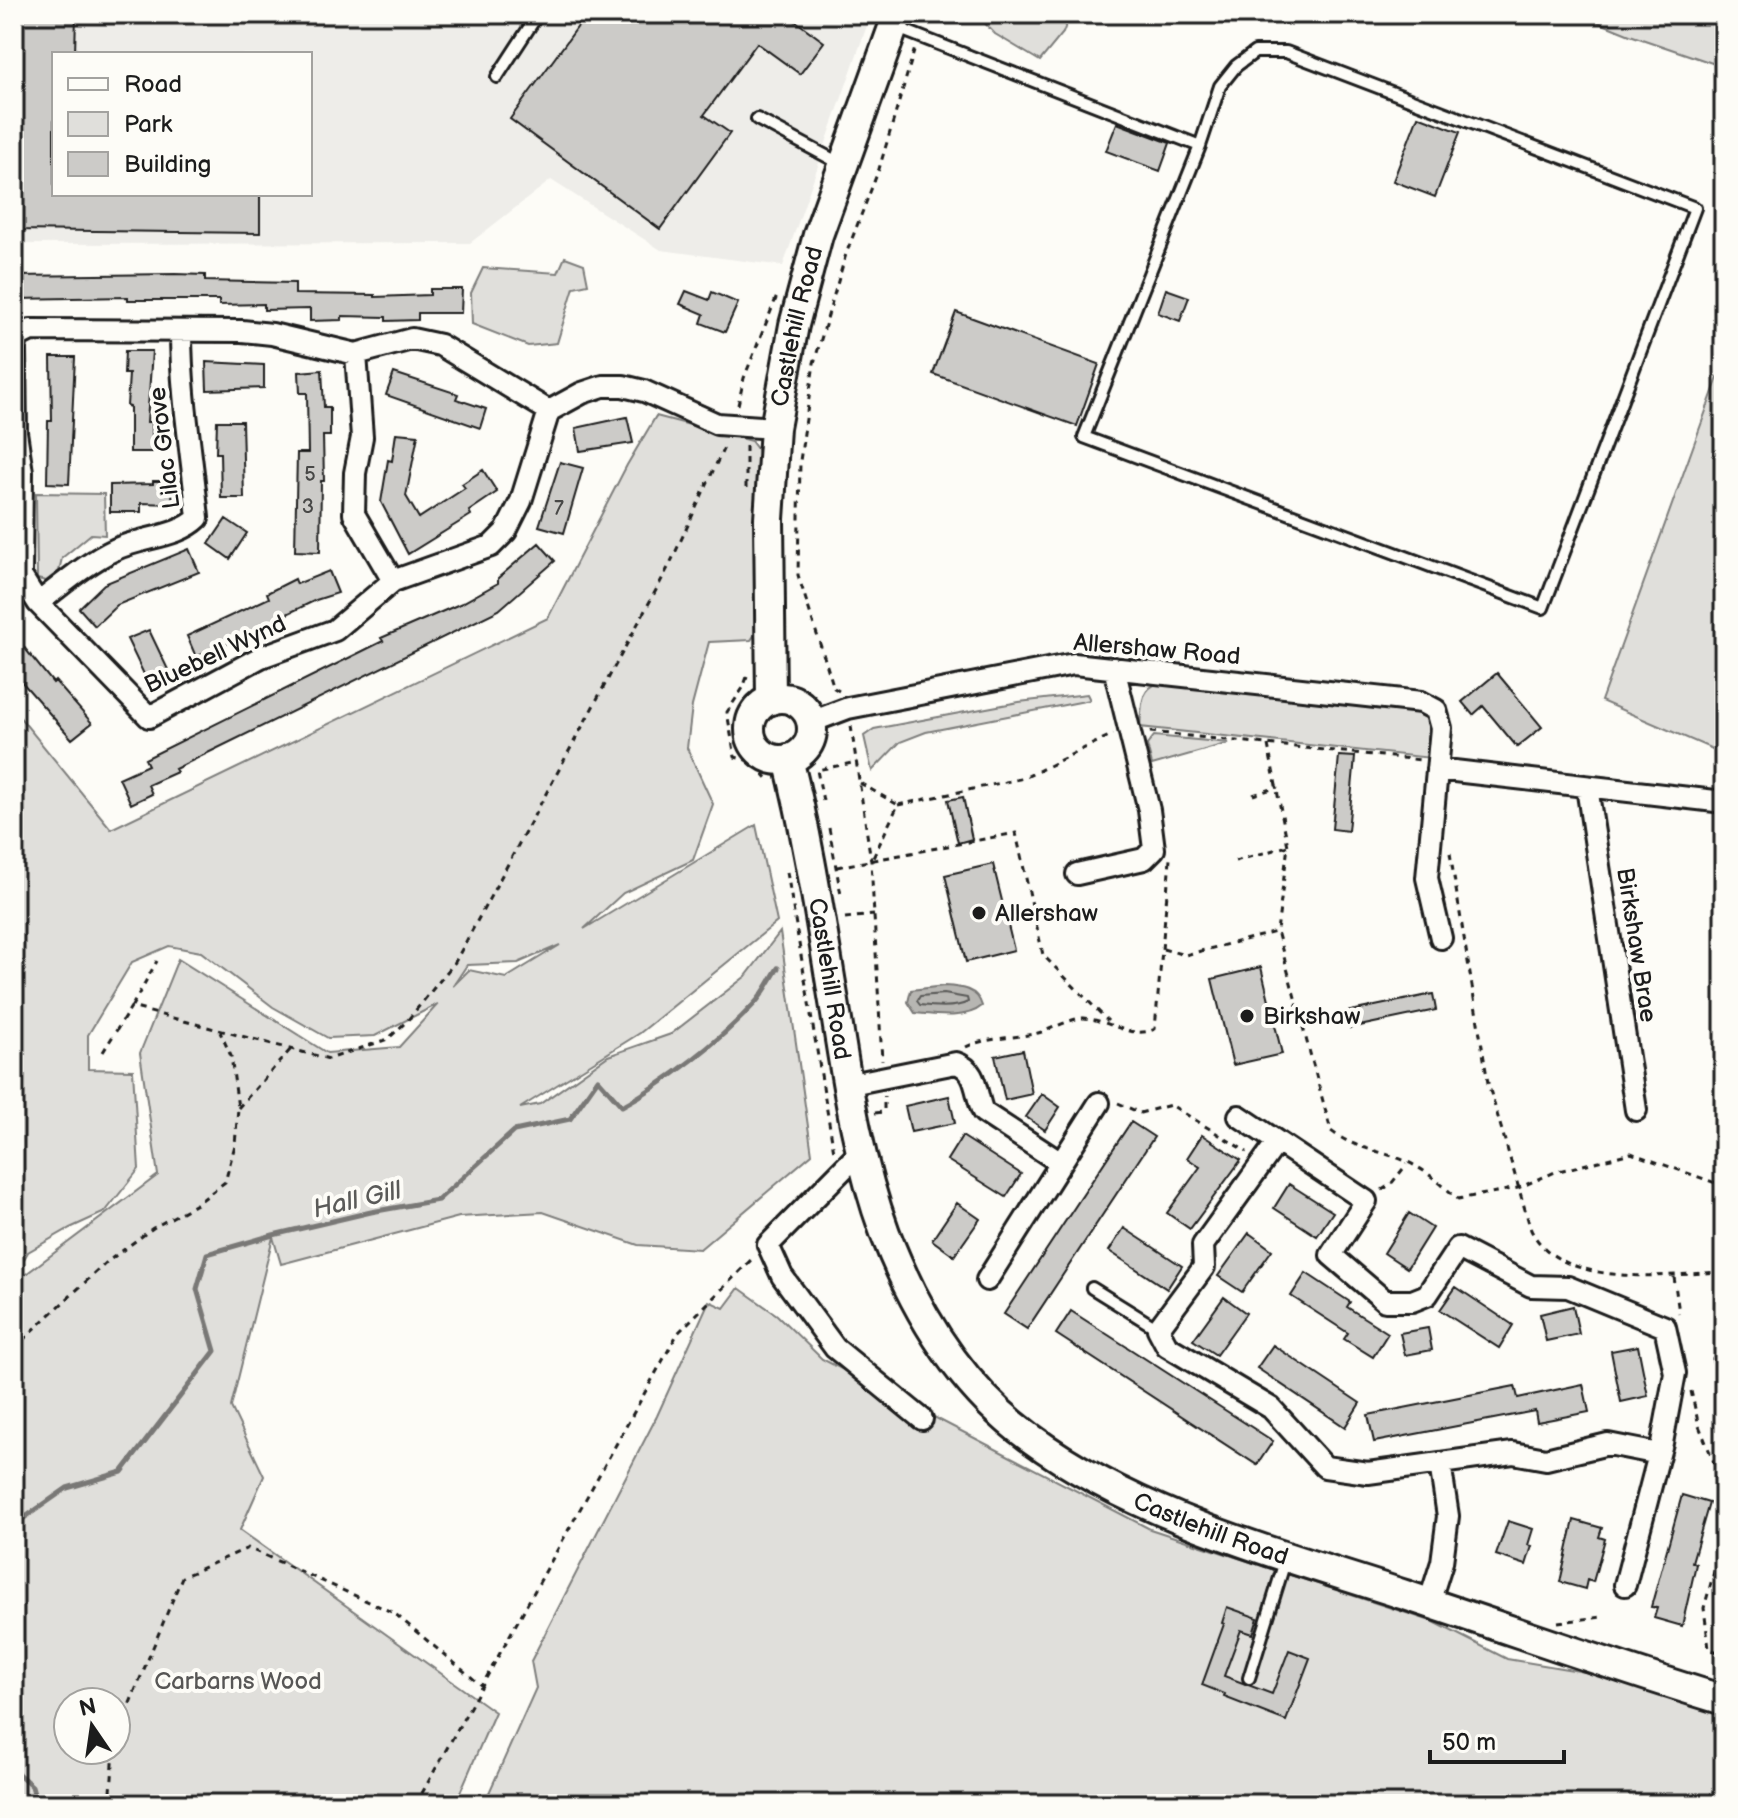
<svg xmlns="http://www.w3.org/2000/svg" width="1738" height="1818" viewBox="0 0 1738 1818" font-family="'Balsamiq Sans',sans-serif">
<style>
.built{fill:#eeede9;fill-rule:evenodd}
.green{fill:#e0dfdb;stroke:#7e7e7c;stroke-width:2;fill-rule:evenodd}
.water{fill:#b7b6b2;stroke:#797876;stroke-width:2}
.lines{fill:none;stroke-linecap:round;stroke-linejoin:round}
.shore{stroke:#5a5a58;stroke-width:2}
.stream{stroke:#797876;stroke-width:5}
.building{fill:#cccbc8;stroke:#1c1c1c;stroke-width:2}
.lane-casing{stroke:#1c1c1c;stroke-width:16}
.street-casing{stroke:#1c1c1c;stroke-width:26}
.secondary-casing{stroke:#1c1c1c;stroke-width:34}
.path{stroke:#1c1c1c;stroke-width:3;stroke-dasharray:6 6;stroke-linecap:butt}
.lane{stroke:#fdfcf7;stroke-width:10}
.street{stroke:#fdfcf7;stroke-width:20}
.secondary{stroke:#fdfcf7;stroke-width:28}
.poi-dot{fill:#1c1c1c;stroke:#fdfcf7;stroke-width:3}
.labels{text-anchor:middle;stroke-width:8;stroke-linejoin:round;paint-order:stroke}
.number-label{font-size:20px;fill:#484847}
.street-label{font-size:24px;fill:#1c1c1c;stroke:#fdfcf7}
.poi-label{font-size:24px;fill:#1c1c1c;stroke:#fdfcf7;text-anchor:start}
.park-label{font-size:24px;fill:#575655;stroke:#fdfcf7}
.water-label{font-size:26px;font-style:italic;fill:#5a5a58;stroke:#fdfcf7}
</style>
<rect width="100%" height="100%" fill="#fdfcf7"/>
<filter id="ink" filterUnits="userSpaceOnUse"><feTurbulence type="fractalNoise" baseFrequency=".0125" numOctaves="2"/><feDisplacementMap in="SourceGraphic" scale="16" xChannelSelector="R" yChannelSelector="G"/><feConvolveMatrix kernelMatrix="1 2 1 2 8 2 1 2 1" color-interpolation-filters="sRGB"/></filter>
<g filter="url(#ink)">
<path class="built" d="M14 14H871L783 266 661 250 551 180 470 243 14 244ZM54 54H310V194H54Z"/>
<path class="green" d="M976 14H1070L1063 33 1040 61 995 34Z
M1578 14H1724V67L1630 35Z
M565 257 584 264 588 284 574 287 557 343 528 346 472 324 471 293 483 268 558 273Z
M1724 361V754L1601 701Z
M656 416 751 441 757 449 760 463 765 619 751 640 709 642 692 706 687 748 713 804 693 860 623 893 584 929 756 825 777 922 640 1033 520 1108 540 1104 608 1056 671 1034 746 976 780 932 812 1154 700 1249 638 1245 543 1212 459 1217 281 1264 273 1237 231 1407 264 1476 240 1530 495 1712 455 1804H14V1283L158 1175 140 1053 178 959 327 1053 399 1047 438 1004 375 1036 328 1038 273 1007 201 952 169 946 132 962 88 1035V1069L133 1070 139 1169 105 1212 70 1228 28 1252 14 1277V710L111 829 548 618 627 465ZM560 945 506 978 469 970 453 986 467 965 518 963ZM68 1702H116V1750H68Z
M36 493 104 494 105 535 91 534 62 558 59 571 46 581 37 579Z
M1159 683 1413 712 1424 716 1432 723 1431 758 1140 727C1142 708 1139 689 1159 683Z
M1087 694 1090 700 926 732 900 742 872 771 864 736 874 729 1019 702Z
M1154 736 1229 743 1152 765 1147 745Z
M739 1288 777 1315 822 1359 1150 1529 1434 1622 1507 1659 1609 1676 1724 1710V1804H484L536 1688 531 1661 657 1416 709 1301 724 1308Z"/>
<path class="water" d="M944 986C961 987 977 988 982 1006 966 1020 934 1015 915 1013L908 1002 911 990Z"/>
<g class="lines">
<path class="shore" d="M944 994 967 998 968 1002C955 1009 935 1007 920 1005L917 1001 920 996Z"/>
<path class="stream" d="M14 1525 67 1488 122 1472 215 1351 197 1289 207 1254 273 1235 371 1212 438 1200 514 1131 570 1119 598 1079 622 1106C667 1082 719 1042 754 1004 764 994 770 980 778 968
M14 1770 32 1786 37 1804"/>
</g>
<path class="building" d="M14 14H76L75 54H54V194H260V233L14 230Z
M587 14H786L824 42 800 74 757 43 704 115 730 133 660 229 510 119Z
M1418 116 1460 132 1435 197 1393 181Z
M1117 123 1170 143 1160 171 1106 151Z
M175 274 205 275V281L295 283V294L375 295V297L430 295V289H462L461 313H418V320L386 321V317L342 316V320L310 321V309L264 310V304L219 305V300H128V297L15 299V276Z
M1166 289 1189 297 1180 321 1158 313Z
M686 291 709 300 712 292 738 303 725 332 701 323 704 314 680 304Z
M956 312 1099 364 1077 426 933 374Z
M125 351H152L147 422H152V452H130V407L127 406 129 374H124Z
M51 357H75L69 484 47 483 48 421H52Z
M206 362 264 365V388L207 390Z
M322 370 324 407H330V436H323L324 481H321L320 552 295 551 297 453H308L307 393H300L299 372Z
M394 373 458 394 456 399 486 409 480 428 386 395Z
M627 417 633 443 580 451 576 428Z
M217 421H242L244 498H221L220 453H216Z
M396 433 418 435 406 496 419 518 465 488 462 484 483 470 497 492 469 511 471 515 408 554 381 502 388 460 392 461Z
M560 462 583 468 564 533 539 526Z
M153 481H173L172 504 141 503V512H110V485L153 484Z
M226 519 247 533 230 559 209 544Z
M539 543 555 561 499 610 175 769 177 772 148 785 152 794 131 804 119 778 148 765 145 759 383 641 381 638 462 603 498 583V578Z
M189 549 199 572 117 605 95 626 79 608 104 584Z
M329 571 338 593 316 600 264 625 265 627 196 657 187 636 269 598 267 593 295 579 297 584Z
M149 630 172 678 151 689 127 639Z
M14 635 53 683 55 681 92 723 72 739 14 673Z
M1497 673 1542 727 1517 747 1483 706 1473 715 1462 702Z
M1339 756 1355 757 1348 831 1332 829Z
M963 797 972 839 958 843 948 800Z
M993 864 1014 950 966 962 945 875Z
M1261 967 1282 1054 1233 1065 1212 979Z
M1433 994 1436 1010 1350 1028 1346 1012Z
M1023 1050 1032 1094 1005 1100 995 1056Z
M1042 1094 1060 1107 1045 1130 1026 1117Z
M949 1096 955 1123 911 1132 905 1106Z
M1131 1122 1154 1137 1027 1329 1004 1314Z
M1202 1135 1241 1160 1190 1229 1167 1213 1200 1167 1187 1158Z
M962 1136 1021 1174 1006 1197 947 1160Z
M1289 1184 1333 1212 1317 1236 1274 1208Z
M957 1203 980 1219 954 1256 932 1240Z
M1409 1213 1432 1228 1407 1268 1384 1253Z
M1124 1228 1182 1266 1167 1289 1109 1251Z
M1249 1233 1272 1250 1242 1292 1218 1276Z
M1306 1273 1350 1302 1347 1307 1388 1333 1373 1357 1344 1339 1348 1333 1291 1296Z
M1456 1287 1513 1325 1499 1348 1440 1310Z
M1224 1297 1246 1313 1216 1355 1193 1340Z
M1573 1306 1579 1334 1546 1341 1540 1314Z
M1071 1311 1273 1441 1257 1465 1056 1334Z
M1428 1328 1432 1350 1405 1355 1400 1333Z
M1273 1345 1360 1403 1345 1427 1257 1368Z
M1638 1346 1648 1396 1621 1402 1611 1351Z
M1583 1384 1589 1412 1537 1422 1535 1411 1374 1442 1368 1415 1515 1386 1518 1398Z
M1682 1495 1709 1503 1692 1562 1696 1564 1682 1626 1654 1618 1657 1608 1651 1607Z
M1574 1520 1602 1528 1599 1537 1605 1539 1593 1582 1587 1580 1585 1589 1560 1582Z
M1508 1521 1533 1529 1528 1545 1532 1546 1526 1565 1496 1555Z
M1227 1607 1258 1618 1253 1634 1241 1630 1224 1676 1272 1694 1289 1650 1310 1658 1286 1721 1224 1697 1225 1694 1202 1685 1224 1624 1222 1623Z"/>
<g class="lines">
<defs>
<path id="lane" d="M895 27 1200 146
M1255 52H1286L1695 208 1543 608 1084 437 1200 146 1220 86 1236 66Z
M497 77 538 14
M757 119 843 165
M1092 1288 1158 1329
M1249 1678 1286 1558"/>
<path id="street" d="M356 354 362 437 355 473 354 514 393 581
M549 411 521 501 506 531 491 546 393 581 335 630 261 657 149 717 38 603 21 576 22 472 16 432 15 350 17 337 31 330 242 331 272 334 356 354 412 339 440 345 549 411 582 393 603 386H623L644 391 717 424 775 428
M38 603C63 584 88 562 116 549 142 537 179 537 198 518 192 456 181 394 181 332
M811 722 848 708 1074 664 1421 702 1436 710 1441 728 1427 878 1441 938
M1437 769 1724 802
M1587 787 1636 1110
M1077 874 1144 859 1154 849 1149 810 1114 668
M846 1085 956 1063C978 1070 975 1094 983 1112L1061 1163
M1239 1116 1366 1201 1331 1255 1385 1301H1412L1427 1295 1458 1248 1531 1286 1568 1287 1665 1327 1675 1373 1662 1443 1625 1585
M1277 1142 1203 1245 1204 1267 1158 1329 1167 1346 1271 1408 1325 1467 1368 1473 1513 1453 1546 1459 1608 1444 1659 1454
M860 1152 768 1245 782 1276 835 1348 922 1419
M987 1280 1099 1103
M1429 1603 1442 1562 1448 1516 1440 1463"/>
<g id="secondary">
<circle cx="781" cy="729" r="31"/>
<path id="s1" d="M771 700 769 519 775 428 794 325 818 235 898 14"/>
<path id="s2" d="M788 759C809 841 821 924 835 1008 847 1084 858 1160 885 1233 915 1311 961 1387 1029 1437 1137 1517 1280 1554 1405 1595 1512 1630 1617 1668 1724 1700"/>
</g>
</defs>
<use href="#lane" class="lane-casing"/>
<use href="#street" class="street-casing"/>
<use href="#secondary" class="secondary-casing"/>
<path class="path" d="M924 22 927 14
M738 405 744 378 777 296
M746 446V491
M747 677 743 688 727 712 735 757 753 762 768 779
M839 691 834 688 798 575 800 461 814 363 846 254 879 169 915 48
M851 726 871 861 882 1061
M1150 732 1421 760
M1268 745 1288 846 1277 931 1331 1131C1354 1148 1369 1148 1395 1157 1420 1165 1438 1181 1458 1199L1518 1188 1555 1172 1631 1153 1724 1186
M860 783 898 805 872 860
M1253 795 1278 787
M823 801 817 770 857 762
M898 805 1024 778 1113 734
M829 828 841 895
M1450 853 1488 1083 1531 1230C1560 1288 1662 1276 1717 1272L1724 1274
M1235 861 1288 846
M837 867 1016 833 1043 955 1108 1021
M787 872 834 1152
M845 918 874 915
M1163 949 1185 955 1276 932
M132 1006 157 961
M966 1047C982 1038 1017 1038 1038 1033 1050 1030 1074 1017 1084 1018 1109 1020 1131 1040 1155 1029L1170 859
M103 1052 131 1007 329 1059 388 1039 407 1021 455 962 669 566 726 443
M1118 1103 1140 1113 1171 1105 1247 1152
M238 1108 291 1049
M875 1113 884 1112V1096
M1382 1190 1391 1184 1407 1164
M1674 1277 1679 1313
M1716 1312 1724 1328
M1724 1336C1709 1352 1710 1371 1724 1387
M14 1348 107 1262 153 1228 198 1203 225 1182 235 1145 238 1108 231 1056 220 1032
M1691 1391 1699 1426 1724 1486
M1721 1485 1724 1494
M1724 1536 1704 1608 1709 1649 1724 1654
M1558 1622 1602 1617
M1716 1673 1724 1664
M116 1737 182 1577 248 1548 394 1613 482 1686
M112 1804 111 1792 114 1750
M416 1804 678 1333 753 1258"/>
<use href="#lane" class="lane"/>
<use href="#street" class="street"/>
<use href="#secondary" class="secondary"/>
</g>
</g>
<g class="poi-dot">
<circle cx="979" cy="913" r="8"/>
<circle cx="1247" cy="1016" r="8"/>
</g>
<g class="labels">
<g class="number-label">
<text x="310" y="481">5</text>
<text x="308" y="513">3</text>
<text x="559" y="515">7</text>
</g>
<g class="street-label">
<text dy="8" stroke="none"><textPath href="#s1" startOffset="376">Castlehill Road</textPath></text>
<text transform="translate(164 448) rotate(-97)" y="8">Lilac Grove</text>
<text transform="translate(1157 649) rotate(5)" y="8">Allershaw Road</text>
<text transform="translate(215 654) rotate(-25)" y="8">Bluebell Wynd</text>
<text transform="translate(1637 945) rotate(81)" y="8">Birkshaw Brae</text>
<text dy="8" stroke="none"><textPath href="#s2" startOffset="224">Castlehill Road</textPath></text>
<text dy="8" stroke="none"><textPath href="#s2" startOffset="942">Castlehill Road</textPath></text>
</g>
<g class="poi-label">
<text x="995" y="921">Allershaw</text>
<text x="1263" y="1024">Birkshaw</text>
</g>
<g class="park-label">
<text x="238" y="1689">Carbarns Wood</text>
</g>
<g class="water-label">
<text transform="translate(357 1199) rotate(-13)" y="9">Hall Gill</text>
</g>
</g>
<rect width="1738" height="1818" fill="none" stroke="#fdfcf7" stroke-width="48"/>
<rect x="24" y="24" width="1690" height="1770" fill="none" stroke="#1c1c1c" stroke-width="3" filter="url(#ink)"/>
<rect x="52" y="52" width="260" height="144" fill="#fdfcf7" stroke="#a3a29f" stroke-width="2"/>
<rect x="68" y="78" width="40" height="12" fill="#fdfcf7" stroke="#a3a29f" stroke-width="2"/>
<text x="124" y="92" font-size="24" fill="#1c1c1c">Road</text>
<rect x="68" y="112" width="40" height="24" fill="#e0dfdb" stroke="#a3a29f" stroke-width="2"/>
<text x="124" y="132" font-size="24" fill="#1c1c1c">Park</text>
<rect x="68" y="152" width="40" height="24" fill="#cccbc8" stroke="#a3a29f" stroke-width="2"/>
<text x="124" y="172" font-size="24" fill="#1c1c1c">Building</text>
<g transform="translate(92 1726) rotate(347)"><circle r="38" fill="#fdfcf7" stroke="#a3a29f" stroke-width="2"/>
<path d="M0-6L14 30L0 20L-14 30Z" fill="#1c1c1c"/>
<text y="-12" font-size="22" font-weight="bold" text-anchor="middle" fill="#1c1c1c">N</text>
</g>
<path d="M1430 1750v12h134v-12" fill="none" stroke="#1c1c1c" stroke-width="4"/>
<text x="1442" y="1750" font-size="24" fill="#1c1c1c" stroke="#fdfcf7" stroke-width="6" paint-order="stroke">50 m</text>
</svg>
